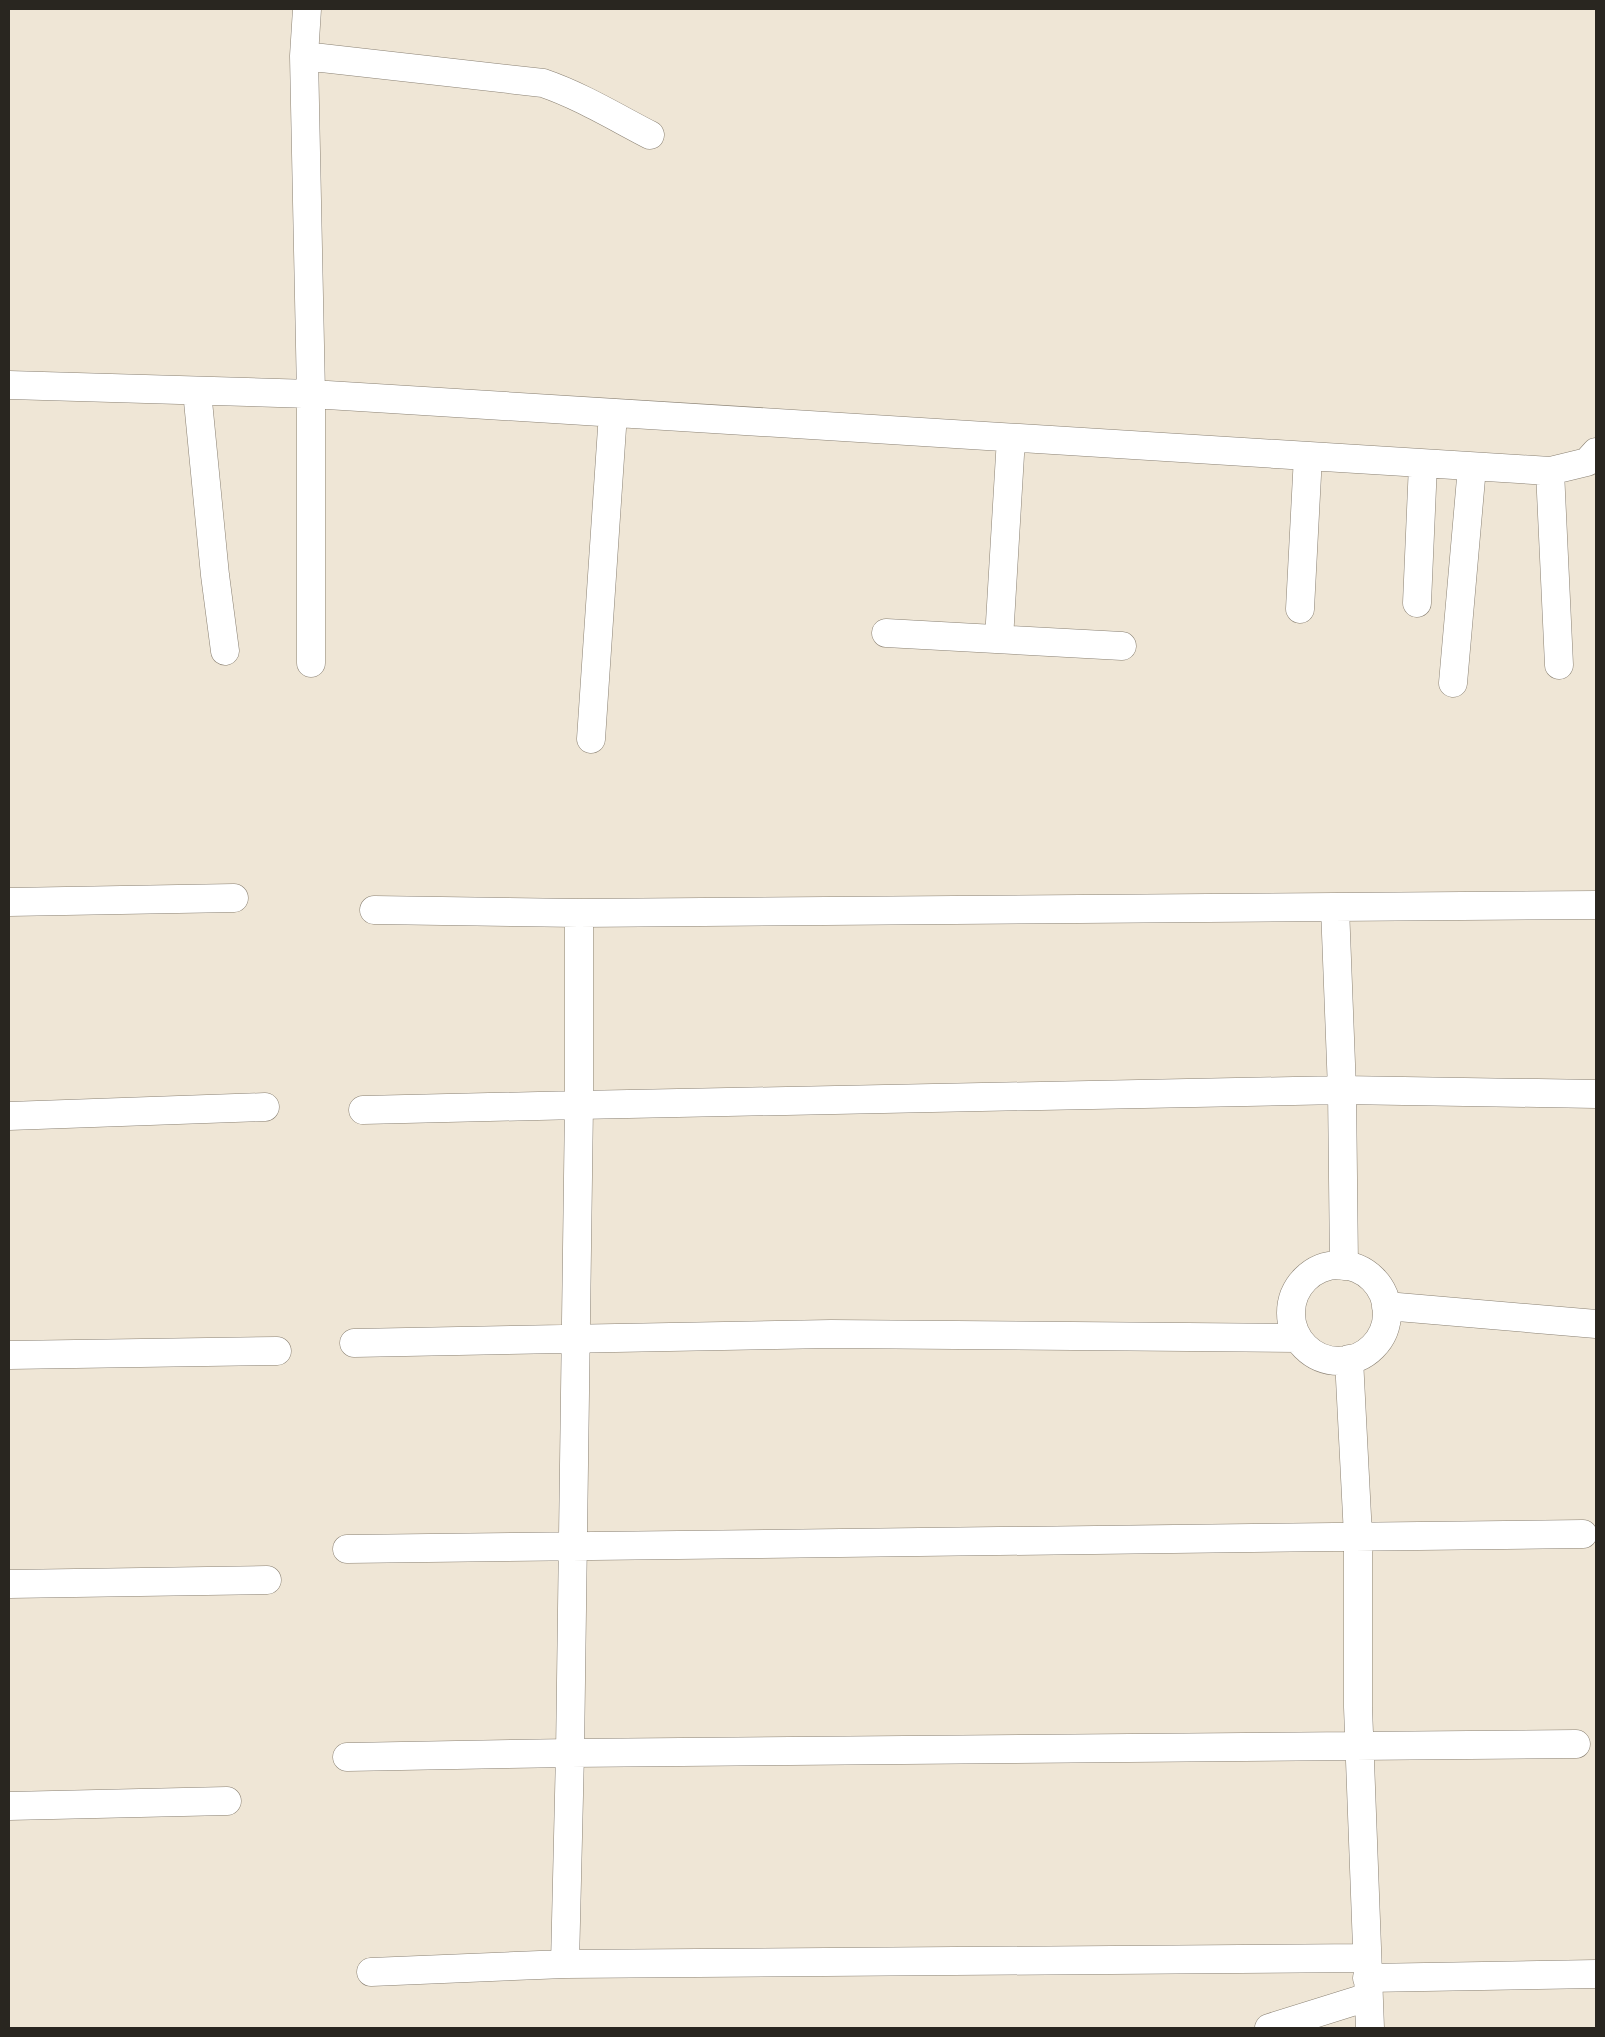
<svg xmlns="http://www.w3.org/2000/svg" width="1605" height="2037" viewBox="0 0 1605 2037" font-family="Cabin,sans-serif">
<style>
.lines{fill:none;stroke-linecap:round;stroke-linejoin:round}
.minor-casing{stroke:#8a8173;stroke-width:29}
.minor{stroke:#fff;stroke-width:28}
</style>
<rect width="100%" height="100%" fill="#efe6d6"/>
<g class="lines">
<defs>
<path id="minor" d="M307 9 304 56 311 394 1550 471 1587 462 1596 452
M304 56 543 83C581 96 615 117 650 135
M9 385 311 394V663
M197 391 215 575 225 651
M1550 471 1559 665
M1417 603 1423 464
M1300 609 1308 456
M886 633 1122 646
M999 639 1011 438
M1453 683 1472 467
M591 739 613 413
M9 902 234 898
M1335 907 1342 1090 1344 1266
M374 910 579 913 1596 905
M363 1110 579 1105V913
M9 1116 265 1107
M1291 1313a48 48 0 1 1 96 0a48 48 0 1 1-96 0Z
M1386 1306 1596 1324
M354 1343 831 1334 1298 1338
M9 1355 277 1351
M1349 1359 1358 1536V1707L1370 2028
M347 1549 1583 1534
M9 1584 267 1580
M347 1757 570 1753 1576 1744
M9 1806 227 1801
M1367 1958 565 1964 570 1753 579 1105 1342 1090 1596 1094
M371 1972 565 1964
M1367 1978 1596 1974
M1269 2028 1368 1997"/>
</defs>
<use href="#minor" class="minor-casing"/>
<use href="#minor" class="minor"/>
</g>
<rect width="1605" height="2037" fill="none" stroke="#292620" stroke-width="20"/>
</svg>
